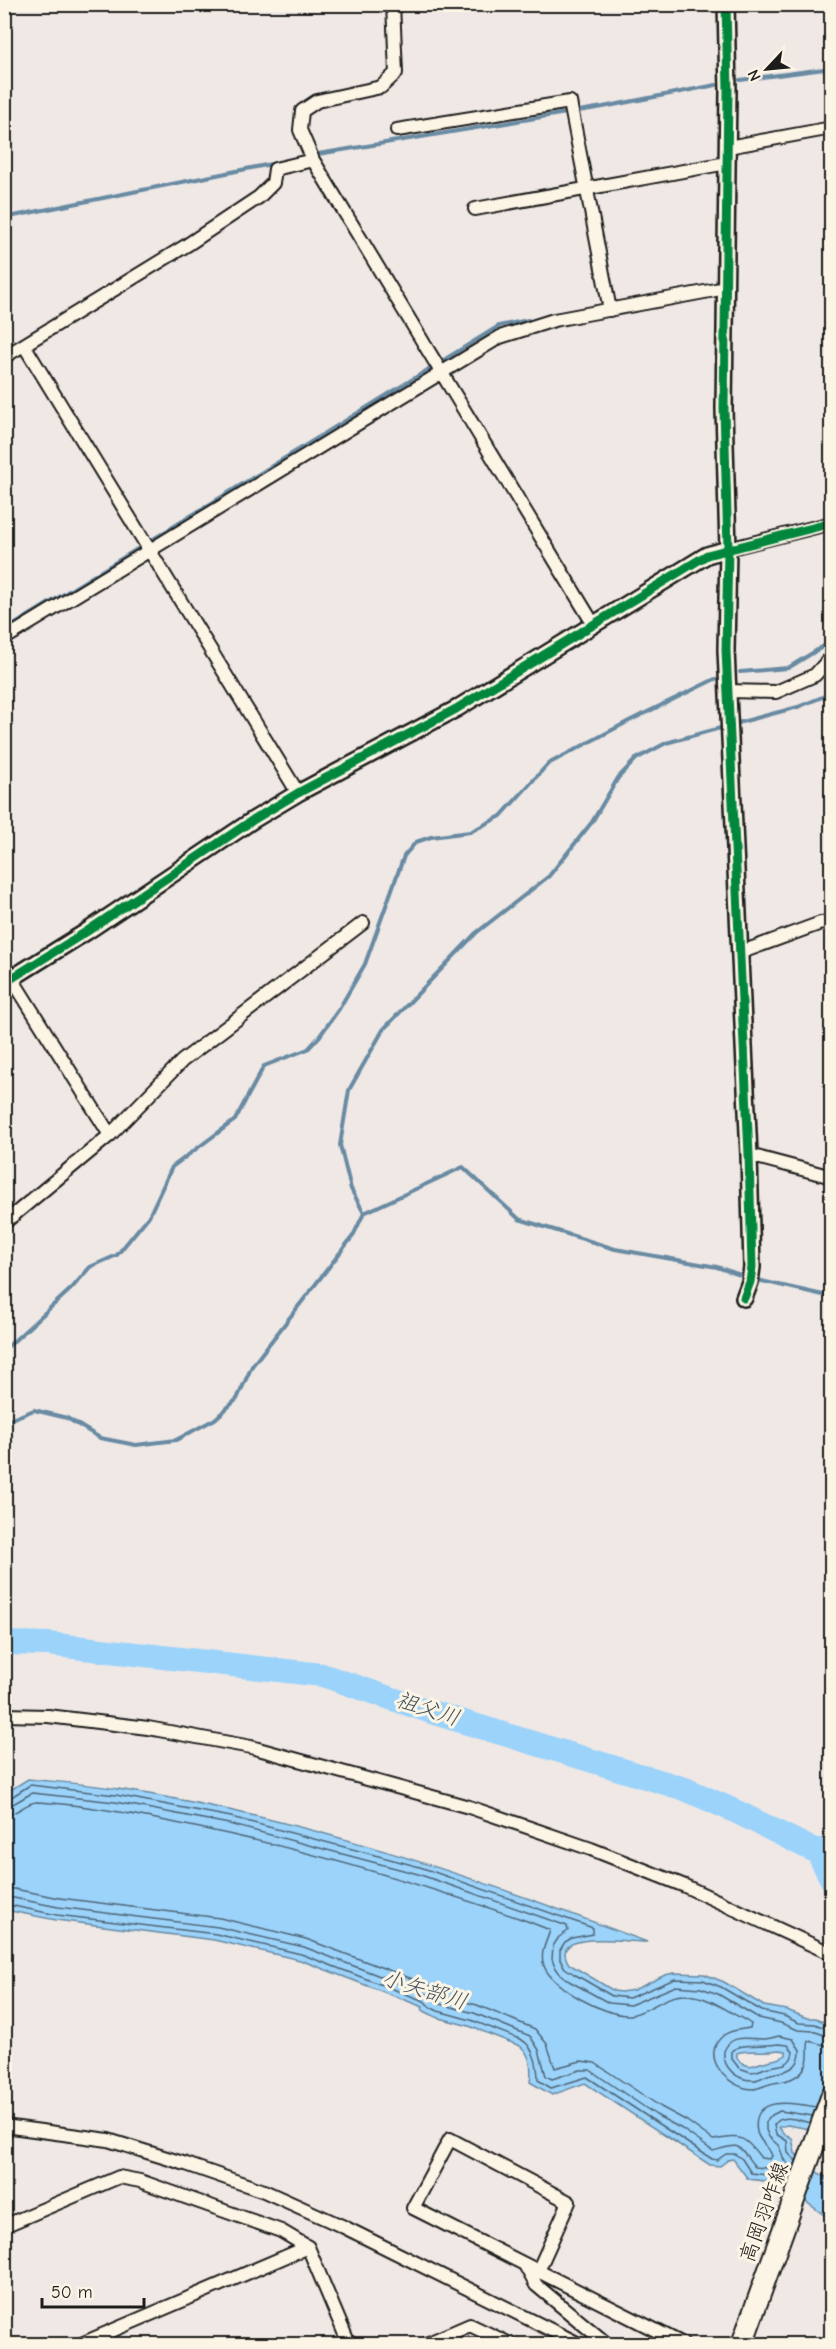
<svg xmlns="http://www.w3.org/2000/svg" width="836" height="2349" viewBox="0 0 836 2349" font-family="'Comic Neue','Klee One',sans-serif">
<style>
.water{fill:#9bd3fb;stroke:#688aa2;stroke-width:1.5;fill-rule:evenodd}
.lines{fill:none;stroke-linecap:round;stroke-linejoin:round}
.shore{stroke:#4f6575;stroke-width:1.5}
.stream{stroke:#688aa2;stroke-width:4}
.canal{stroke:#9bd3fb;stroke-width:15}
.river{stroke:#9bd3fb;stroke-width:24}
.minor-casing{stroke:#1c1c1c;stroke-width:16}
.tertiary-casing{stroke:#1c1c1c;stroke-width:20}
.primary-casing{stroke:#1c1c1c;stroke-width:24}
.minor{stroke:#fcf5e5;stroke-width:12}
.tertiary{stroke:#fcf5e5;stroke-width:15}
.primary{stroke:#fcf5e5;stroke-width:20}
.cycleway-casing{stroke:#fcf5e5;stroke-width:13}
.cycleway{stroke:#00873e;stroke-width:9}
.labels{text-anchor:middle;stroke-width:6;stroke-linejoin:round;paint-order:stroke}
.street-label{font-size:21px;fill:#1c1c1c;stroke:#fcf5e5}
.water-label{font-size:22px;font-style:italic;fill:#42535f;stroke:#fcf5e5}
</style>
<rect width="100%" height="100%" fill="#efe8e5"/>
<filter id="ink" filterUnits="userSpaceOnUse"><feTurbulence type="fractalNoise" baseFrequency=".0167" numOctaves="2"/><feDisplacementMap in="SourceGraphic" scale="12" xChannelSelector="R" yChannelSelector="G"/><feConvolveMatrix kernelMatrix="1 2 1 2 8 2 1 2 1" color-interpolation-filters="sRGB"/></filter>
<g filter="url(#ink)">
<path class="water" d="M28 1779C58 1782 88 1784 118 1789 301 1817 475 1877 647 1942 632 1943 546 1928 569 1964L614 1991 621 1992 634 1990 665 1975 674 1973 704 1974 724 1982 764 2006 787 2010 807 2018H816L831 2026V2133L788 2125 779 2127 783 2133 792 2138 795 2153 815 2171 831 2180V2220L784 2186 772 2182 748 2179 733 2159 728 2160 720 2166 710 2165 585 2083 552 2095 530 2082C532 2070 531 2054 520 2046L469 2026 436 2017 422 2010 423 2007 300 1960 214 1940 56 1920 5 1910 4 1794ZM778 2050 786 2051V2055C779 2060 776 2059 768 2061 754 2063 750 2072 737 2058V2053C750 2049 764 2053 778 2050Z"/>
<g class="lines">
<path class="shore" d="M4 1799 10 1798 30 1785 116 1795 231 1817 420 1867 593 1928V1934L572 1938 565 1942 560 1950V1960L565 1968 574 1974 612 1996 629 1998 675 1979 703 1980 721 1987 762 2011 784 2016 799 2023 815 2024 832 2031
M4 1806 13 1804 32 1793 115 1802 229 1824 418 1874 567 1926 568 1931 559 1937 553 1946 552 1959 554 1965 560 1974 569 1981 609 2003 630 2005 676 1986 701 1988 718 1994 759 2018 781 2023 798 2030 813 2031 832 2038
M4 1815C17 1815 26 1802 37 1802 90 1805 143 1816 195 1827 308 1850 418 1883 527 1921L550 1930C547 1942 539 1952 544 1966 552 1988 607 2017 630 2015 650 2012 665 1994 686 1995 709 1996 725 2010 745 2020L751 2024 750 2028C741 2030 732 2029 724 2035 698 2055 727 2088 752 2089 760 2089 766 2084 774 2083 786 2081 798 2079 805 2067 811 2058 806 2049 809 2041L832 2047
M4 1887 60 1898 220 1918 306 1939 431 1986 444 1996 477 2005 535 2029 547 2044 555 2068 581 2061 595 2063 661 2107 687 2121 713 2140C741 2136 743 2134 761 2158L770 2159 772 2156C770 2147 759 2142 757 2132 750 2094 795 2103 816 2107
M4 1896 58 1907 218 1927 304 1947 427 1994 440 2004 474 2013 530 2036 539 2050 546 2076 552 2079 580 2070H590L656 2115 682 2129 713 2151C743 2143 736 2143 755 2167L775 2169 791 2174
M4 1904 57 1915 216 1934 301 1954 424 2001 430 2007 438 2011 471 2020 522 2040C534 2047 538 2066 538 2080L551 2088 587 2077 712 2159 717 2160 726 2154H735L742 2159 751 2173 774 2176 789 2182
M779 2036 793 2039 800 2050C801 2068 786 2072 771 2074 765 2075 760 2080 754 2080 737 2081 722 2067 724 2051 732 2032 749 2040 764 2039 769 2039 774 2037 779 2036Z
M778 2044 788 2045 793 2052C791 2068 777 2064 765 2068 760 2070 757 2072 751 2072L739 2068 732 2059V2051C740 2042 764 2047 778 2044Z
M796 2161 788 2153 787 2141 776 2134 774 2125C782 2113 798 2120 810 2123
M793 2169 784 2160 779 2146 769 2137 766 2130V2122L772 2115 780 2111 813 2116"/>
<path class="stream" d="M740 80 832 68
M312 155 603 107 716 85
M4 218 281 162
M4 631 499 326 528 320
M740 672 788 668 832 641
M734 724 798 707 832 693
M364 1213 351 1189 340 1145 349 1090 383 1030 476 933 549 876 592 822 618 778 636 759 666 743 724 727
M753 1279 832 1297
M4 1350 72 1288 90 1267 117 1255 149 1216 172 1167 235 1120 264 1066 308 1049 319 1037 339 1009 365 964 404 856 416 842 431 837 470 832 501 816 548 764 631 720 715 679
M4 1422 34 1410 67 1418 100 1438 136 1445 176 1440 215 1419 237 1399 252 1366 353 1236 364 1213 463 1167 519 1219 615 1249 717 1267 746 1277"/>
<path class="canal" d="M811 1849 828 1882"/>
<path class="river" d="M4 1643 48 1644 322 1675 431 1712 685 1789 737 1812 811 1849 832 1852"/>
<defs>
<path id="minor" d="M393 4 396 73 381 87 317 101 302 111 300 130 313 160 594 625
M397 130 570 102 610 310
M728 147 832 128
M475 209 727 163
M24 345 298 793
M4 357 187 245 259 197 273 183 275 169 313 160
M728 549 832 523
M4 639 500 337 554 320 726 288
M728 691 776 692 815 675 832 656
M739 953 821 923 832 922
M4 966 110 1135
M749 1155 832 1177
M4 1223 110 1135 182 1061 363 923
M4 1715 48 1716 148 1728 251 1747 469 1807 591 1849 685 1886 832 1954
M4 2126 108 2140 186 2164 264 2191 344 2227 579 2344
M4 2226 119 2177 140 2181 281 2231 308 2247 349 2344
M525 2265 536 2285 607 2344
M538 2271 569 2202 450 2139 413 2208 683 2344
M81 2344 308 2247
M426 2344 470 2325 510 2344"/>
<path id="tertiary" d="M726 4 728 91 724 409 728 549 726 650 749 1155 752 1267 750 1282 744 1298
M4 983 86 932 253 820 298 793 456 709 707 555 728 549"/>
<path id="primary" d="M742 2344 832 2095"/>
</defs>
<use href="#minor" class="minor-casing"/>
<use href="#tertiary" class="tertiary-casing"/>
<use href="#primary" class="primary-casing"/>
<use href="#minor" class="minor"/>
<use href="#tertiary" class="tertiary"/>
<use href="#primary" class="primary"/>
<defs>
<path id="cycleway" d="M726 4 728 91 724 409 728 549 726 650 749 1155 752 1267 750 1282 744 1298
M4 983 86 932 253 820 298 793 456 709 707 555 832 523"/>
</defs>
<use href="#cycleway" class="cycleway-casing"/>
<use href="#cycleway" class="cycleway"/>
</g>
</g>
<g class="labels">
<g class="street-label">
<text transform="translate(764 2212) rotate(-70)" y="7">高岡羽咋線</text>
</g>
<g class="water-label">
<text transform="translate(428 1708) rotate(18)" y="8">祖父川</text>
<text transform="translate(425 1989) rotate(17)" y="8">小矢部川</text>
</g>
</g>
<rect width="836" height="2349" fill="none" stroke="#fcf5e5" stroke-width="24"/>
<rect x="12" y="12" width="812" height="2325" fill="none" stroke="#1c1c1c" stroke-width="2" filter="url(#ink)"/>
<g transform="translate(767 69) rotate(244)" stroke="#fcf5e5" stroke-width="4.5" paint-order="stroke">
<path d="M0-4.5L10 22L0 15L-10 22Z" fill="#1c1c1c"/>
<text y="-9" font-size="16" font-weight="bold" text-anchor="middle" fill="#1c1c1c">N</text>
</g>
<path d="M42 2298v9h102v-9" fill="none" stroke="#1c1c1c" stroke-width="3"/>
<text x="51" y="2298" font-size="18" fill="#1c1c1c" stroke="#fcf5e5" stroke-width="4.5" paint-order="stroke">50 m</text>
</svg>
